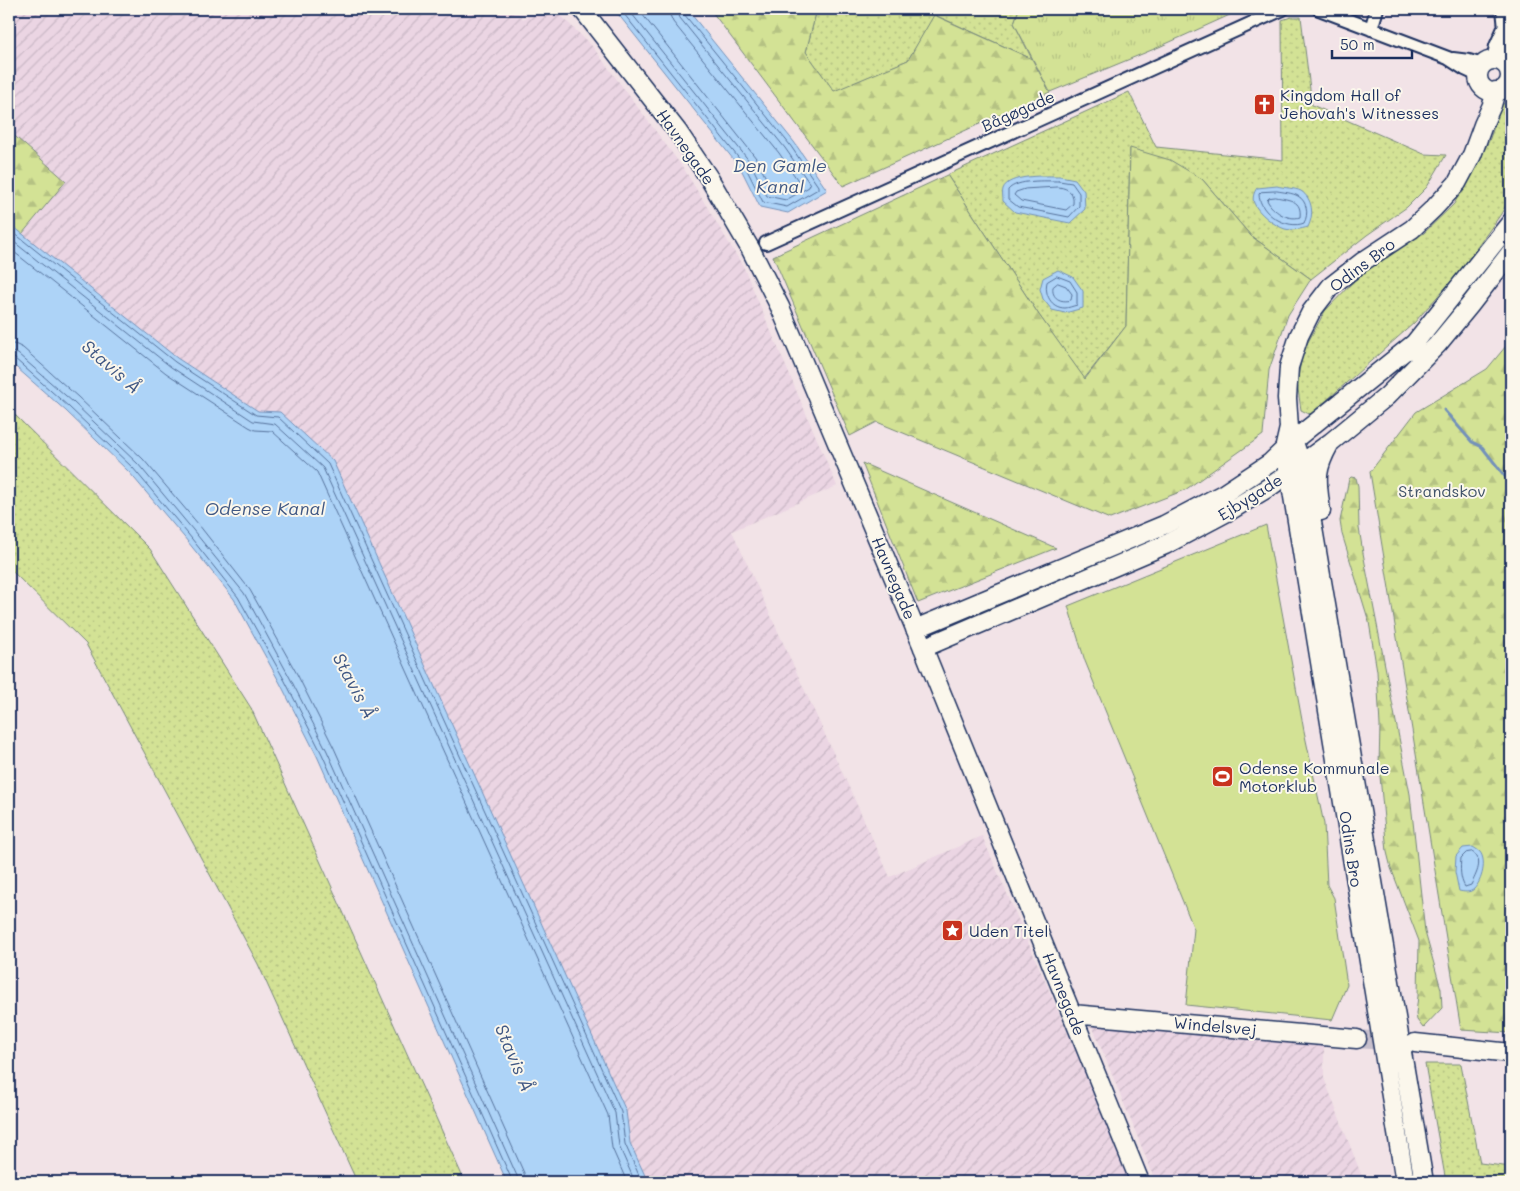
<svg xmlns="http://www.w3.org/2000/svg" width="1520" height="1191" viewBox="0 0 1520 1191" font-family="Mali,sans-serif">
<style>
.industrial{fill:url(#industrial-furrows)}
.grass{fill:url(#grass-dots);stroke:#77887a}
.forest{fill:url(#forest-firs);stroke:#77887a}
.park{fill:url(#park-tufts);stroke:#77887a}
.pitch{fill:#d3e295;stroke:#77887a}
.water{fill:#add3f7;stroke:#7391ba}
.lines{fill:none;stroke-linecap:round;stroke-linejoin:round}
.shore{stroke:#55719b;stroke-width:1}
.stream{stroke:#7391ba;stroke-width:3}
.secondary-tunnel{stroke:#c7bfcc;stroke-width:18;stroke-dasharray:18 9;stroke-linecap:butt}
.street-casing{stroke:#1b2f5e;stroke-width:16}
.secondary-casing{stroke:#1b2f5e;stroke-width:21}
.street{stroke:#fbf7ec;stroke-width:12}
.secondary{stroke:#fbf7ec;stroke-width:18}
.labels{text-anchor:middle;stroke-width:4;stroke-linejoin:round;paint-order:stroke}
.poi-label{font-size:16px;fill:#1b2f5e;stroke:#fbf7ec;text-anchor:start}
.street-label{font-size:16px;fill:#1b2f5e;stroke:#fbf7ec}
.park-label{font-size:16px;fill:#405369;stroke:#fbf7ec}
.water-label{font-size:18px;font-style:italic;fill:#405884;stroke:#fbf7ec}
</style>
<defs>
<pattern id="industrial-furrows" width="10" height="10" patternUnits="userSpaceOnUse" patternTransform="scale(1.25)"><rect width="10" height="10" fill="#ebd5e3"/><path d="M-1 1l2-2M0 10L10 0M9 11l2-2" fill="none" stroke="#c9b7c5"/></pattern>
<pattern id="grass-dots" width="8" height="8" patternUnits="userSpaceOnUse" patternTransform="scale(1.25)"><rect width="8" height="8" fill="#d3e295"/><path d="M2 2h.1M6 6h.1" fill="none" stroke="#b5c283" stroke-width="1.8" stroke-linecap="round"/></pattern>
<pattern id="forest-firs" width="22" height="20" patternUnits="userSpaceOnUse" patternTransform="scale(1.25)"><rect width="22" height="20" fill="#d3e295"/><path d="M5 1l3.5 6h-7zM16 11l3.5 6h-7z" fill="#b5c283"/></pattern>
<pattern id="park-tufts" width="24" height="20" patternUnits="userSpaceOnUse" patternTransform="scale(1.25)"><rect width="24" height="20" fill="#d3e295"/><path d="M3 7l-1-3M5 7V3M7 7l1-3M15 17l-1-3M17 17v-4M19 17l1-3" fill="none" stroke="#b5c283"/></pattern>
</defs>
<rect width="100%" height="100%" fill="#f2e3e7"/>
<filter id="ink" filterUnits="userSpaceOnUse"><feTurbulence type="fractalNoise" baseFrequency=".02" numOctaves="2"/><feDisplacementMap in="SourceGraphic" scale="10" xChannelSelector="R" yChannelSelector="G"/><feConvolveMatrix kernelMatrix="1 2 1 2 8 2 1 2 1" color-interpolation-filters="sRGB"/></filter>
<g filter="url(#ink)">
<path class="industrial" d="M9 9H515L523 19 538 9H554L592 46 684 169 744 268 837 486 732 531 890 877 982 836 1075 1050 1129 1182H648L630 1143 626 1111 333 461 280 412 258 411 177 358 22 234 66 181 9 131Z
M1091 1023 1324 1045V1078L1364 1182H1156Z"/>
<path class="grass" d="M817 9H1019L1014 23 1032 59 935 15 908 60 834 92 806 52Z
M1291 17H1301L1312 105 1424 154 1446 155 1427 187 1407 207 1367 235 1311 279 1251 236 1202 179 1130 149 1126 326 1084 379 1039 315 947 175 1129 92 1156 147 1283 160 1282 20Z
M1511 103V196L1501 214 1461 270 1414 323 1311 414 1307 413 1301 410 1297 382 1303 351 1325 311 1354 281 1386 256 1424 233 1454 204 1489 141 1502 104Z
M9 409 150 549 251 708 465 1182H357L258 964 86 644 9 568Z
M1425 1064H1461L1480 1163 1511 1167V1182H1446Z"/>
<path class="forest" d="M710 9H817L806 52 834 91 908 60 934 15 1032 59 1050 92 843 186Z
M9 131 66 181 22 234 9 223Z
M1130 148 1170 160 1202 179 1251 236 1311 279 1288 315 1269 370 1263 435 1185 490 1110 519 877 422 850 436 773 256 947 175 1039 315 1085 379 1126 326Z
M1511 340V1033L1461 1030 1370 472 1416 412 1487 369Z
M862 463 1056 548 918 603Z
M1351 477 1356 478 1358 486 1359 528 1363 553 1410 794 1425 932 1441 989 1442 1008 1423 1028 1417 1020 1416 1014 1418 996 1419 941 1391 868 1387 852 1379 765 1380 726 1377 671 1369 622 1342 534 1340 521 1349 479Z"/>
<path class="park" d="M1019 9H1243L1159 47 1050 92 1014 23Z"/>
<path class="pitch" d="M1266 525 1304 731 1324 824 1327 885 1334 898 1347 985 1332 1020 1186 1005 1194 929 1085 661 1068 606Z"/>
<path class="water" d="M614 9H687L794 142 827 190 788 213 760 207 741 169Z
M1060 176 1075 179 1084 191 1085 209 1070 223 1015 212 1003 201C1003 198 1002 192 1003 189 1008 174 1047 176 1060 176Z
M1277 186C1284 188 1295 188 1301 191 1313 199 1314 215 1308 227 1301 229 1293 231 1285 229 1275 226 1258 213 1254 203 1252 198 1254 192 1257 188Z
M9 223 177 358 258 411 280 412 333 461 626 1111 630 1143 648 1182H507L317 756 280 683 234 599 184 537 129 472 66 411 9 361Z
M1058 270 1073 277 1083 291V308L1065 313 1052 310 1043 299 1040 289 1043 278Z
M1473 847C1476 849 1478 850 1480 852 1487 861 1482 881 1474 889 1470 893 1464 892 1459 891L1455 872 1456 856 1463 848Z"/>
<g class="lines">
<path class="shore" d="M620 9 745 166 763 202 787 207 818 189V186L790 145 684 14 683 9
M628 9 750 162 767 196 786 200 809 187 810 184 785 148 680 18 677 9
M638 9 756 158 772 190 784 193 798 185 799 182 779 153 673 22 670 15 669 9
M1059 181 1072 183 1079 193V206L1069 217 1018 207 1008 199V190C1017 179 1046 181 1059 181Z
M1059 187C1070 189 1074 193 1073 204L1066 210 1021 201 1014 195 1016 192 1025 189Z
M1277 191C1283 192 1293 193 1298 196 1307 201 1309 214 1304 223 1288 230 1259 214 1259 194L1261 192Z
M1276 197C1290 200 1302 200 1300 217 1288 221 1272 211 1267 200L1269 198Z
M9 229 175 362 256 415 278 417 328 464 621 1112 625 1144 642 1182
M9 238 171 367 253 421 275 424 323 468 615 1113 619 1146 635 1182
M9 248 166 373 249 427 255 430 272 431 317 472 608 1115 612 1148 627 1182
M1057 276 1070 281 1077 292V305C1073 306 1068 308 1065 308 1051 308 1044 294 1047 282Z
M1058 283 1066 286 1072 294 1071 300C1061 303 1051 298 1053 287Z
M9 343 17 345 23 348 78 397 143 459 199 525 250 590 297 674 334 748 524 1173 525 1182
M9 351 18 354 73 402 138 464 193 530 244 593 290 678 327 751 517 1176 518 1182
M9 357 14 358 69 407 133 468 188 534 238 597 285 681 322 754 511 1178 512 1182
M1472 852C1485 860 1476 874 1471 885L1465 887C1460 879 1460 868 1461 858L1466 853Z"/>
<path class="stream" d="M1444 410 1472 442 1482 447 1511 484"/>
<path class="secondary-tunnel" d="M1357 1039 1397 1042"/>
<defs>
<path id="street" d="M1319 9 1448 58 1465 69 1478 75
M1503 9 1507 49 1504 64
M1371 29 1377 9
M1453 59 1469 61 1483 65
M1493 60 1496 46 1504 28
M766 243 1283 9"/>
<path id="secondary" d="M582 9 678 132 709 178 751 250 780 307 922 645 1140 1182
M1478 76a16 16 0 1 1 32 0a16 16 0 1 1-32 0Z
M1409 350 1511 222
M1289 428 1284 450 1289 472 1405 1182
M1321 511C1317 481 1314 472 1329 445
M915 629 1164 525 1223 494 1270 463 1294 440 1416 342
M923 648 1165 545 1231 510 1271 486 1331 442 1387 396 1437 345 1470 305 1511 252
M1072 1014 1357 1039
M1415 1043 1511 1053
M1424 1182 1306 487 1301 463 1289 428 1287 398 1289 367 1299 336 1311 312 1331 286 1362 262 1412 229 1434 208 1457 183 1472 155 1483 125 1492 105 1496 91"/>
</defs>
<use href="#street" class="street-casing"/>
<use href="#secondary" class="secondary-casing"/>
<use href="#street" class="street"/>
<use href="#secondary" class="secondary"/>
</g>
</g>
<defs>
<symbol id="church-square" viewBox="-11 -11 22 22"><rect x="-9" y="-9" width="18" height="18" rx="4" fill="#c8321e" stroke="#fbf7ec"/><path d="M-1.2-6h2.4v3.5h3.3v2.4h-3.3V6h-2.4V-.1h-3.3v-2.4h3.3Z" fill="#fff"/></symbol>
<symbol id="stadium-square" viewBox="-11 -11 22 22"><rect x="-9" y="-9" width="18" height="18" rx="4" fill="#c8321e" stroke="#fbf7ec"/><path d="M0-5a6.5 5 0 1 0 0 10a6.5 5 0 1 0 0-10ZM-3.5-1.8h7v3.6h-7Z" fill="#fff"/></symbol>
<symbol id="sight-square" viewBox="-11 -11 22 22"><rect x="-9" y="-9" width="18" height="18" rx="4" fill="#c8321e" stroke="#fbf7ec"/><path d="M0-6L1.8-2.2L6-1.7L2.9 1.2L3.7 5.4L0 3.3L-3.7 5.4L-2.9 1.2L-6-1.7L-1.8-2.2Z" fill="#fff"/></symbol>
</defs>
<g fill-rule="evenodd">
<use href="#church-square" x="1252" y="92" width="25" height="25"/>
<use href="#stadium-square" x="1210" y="764" width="25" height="25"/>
<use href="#sight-square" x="940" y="918" width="25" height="25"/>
</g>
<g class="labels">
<g class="poi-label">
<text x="1280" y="101">Kingdom Hall of<tspan x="1280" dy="18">Jehovah's Witnesses</tspan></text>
<text x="1239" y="774">Odense Kommunale<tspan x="1239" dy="18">Motorklub</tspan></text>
<text x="969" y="937">Uden Titel</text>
</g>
<g class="street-label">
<text transform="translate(1018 111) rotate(-24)" y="6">Bågøgade</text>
<text transform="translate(686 147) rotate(55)" y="6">Havnegade</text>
<text transform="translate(1362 265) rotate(-37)" y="6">Odins Bro</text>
<text transform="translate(1250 497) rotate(-32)" y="6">Ejbygade</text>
<text transform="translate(894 578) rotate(67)" y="6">Havnegade</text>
<text transform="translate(1351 849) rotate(81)" y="6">Odins Bro</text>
<text transform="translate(1064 994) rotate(68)" y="6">Havnegade</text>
<text transform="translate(1215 1026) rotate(5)" y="6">Windelsvej</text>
</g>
<g class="park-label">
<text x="1442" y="497">Strandskov</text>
</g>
<g class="water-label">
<text x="780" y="172">Den Gamle<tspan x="780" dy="21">Kanal</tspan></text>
<text transform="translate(111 367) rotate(41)" y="6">Stavis Å</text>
<text x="265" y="515">Odense Kanal</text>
<text transform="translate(354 686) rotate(62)" y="6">Stavis Å</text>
<text transform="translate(514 1058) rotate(67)" y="6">Stavis Å</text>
</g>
</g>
<rect width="1520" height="1191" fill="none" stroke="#fbf7ec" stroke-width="30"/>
<rect x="15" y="15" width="1490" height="1161" fill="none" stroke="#1b2f5e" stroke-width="2" filter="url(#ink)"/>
<path d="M1332 50v8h80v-8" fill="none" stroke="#1b2f5e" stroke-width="2.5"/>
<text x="1340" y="50" font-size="15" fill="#1b2f5e" stroke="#fbf7ec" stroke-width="4" paint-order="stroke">50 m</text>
</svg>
